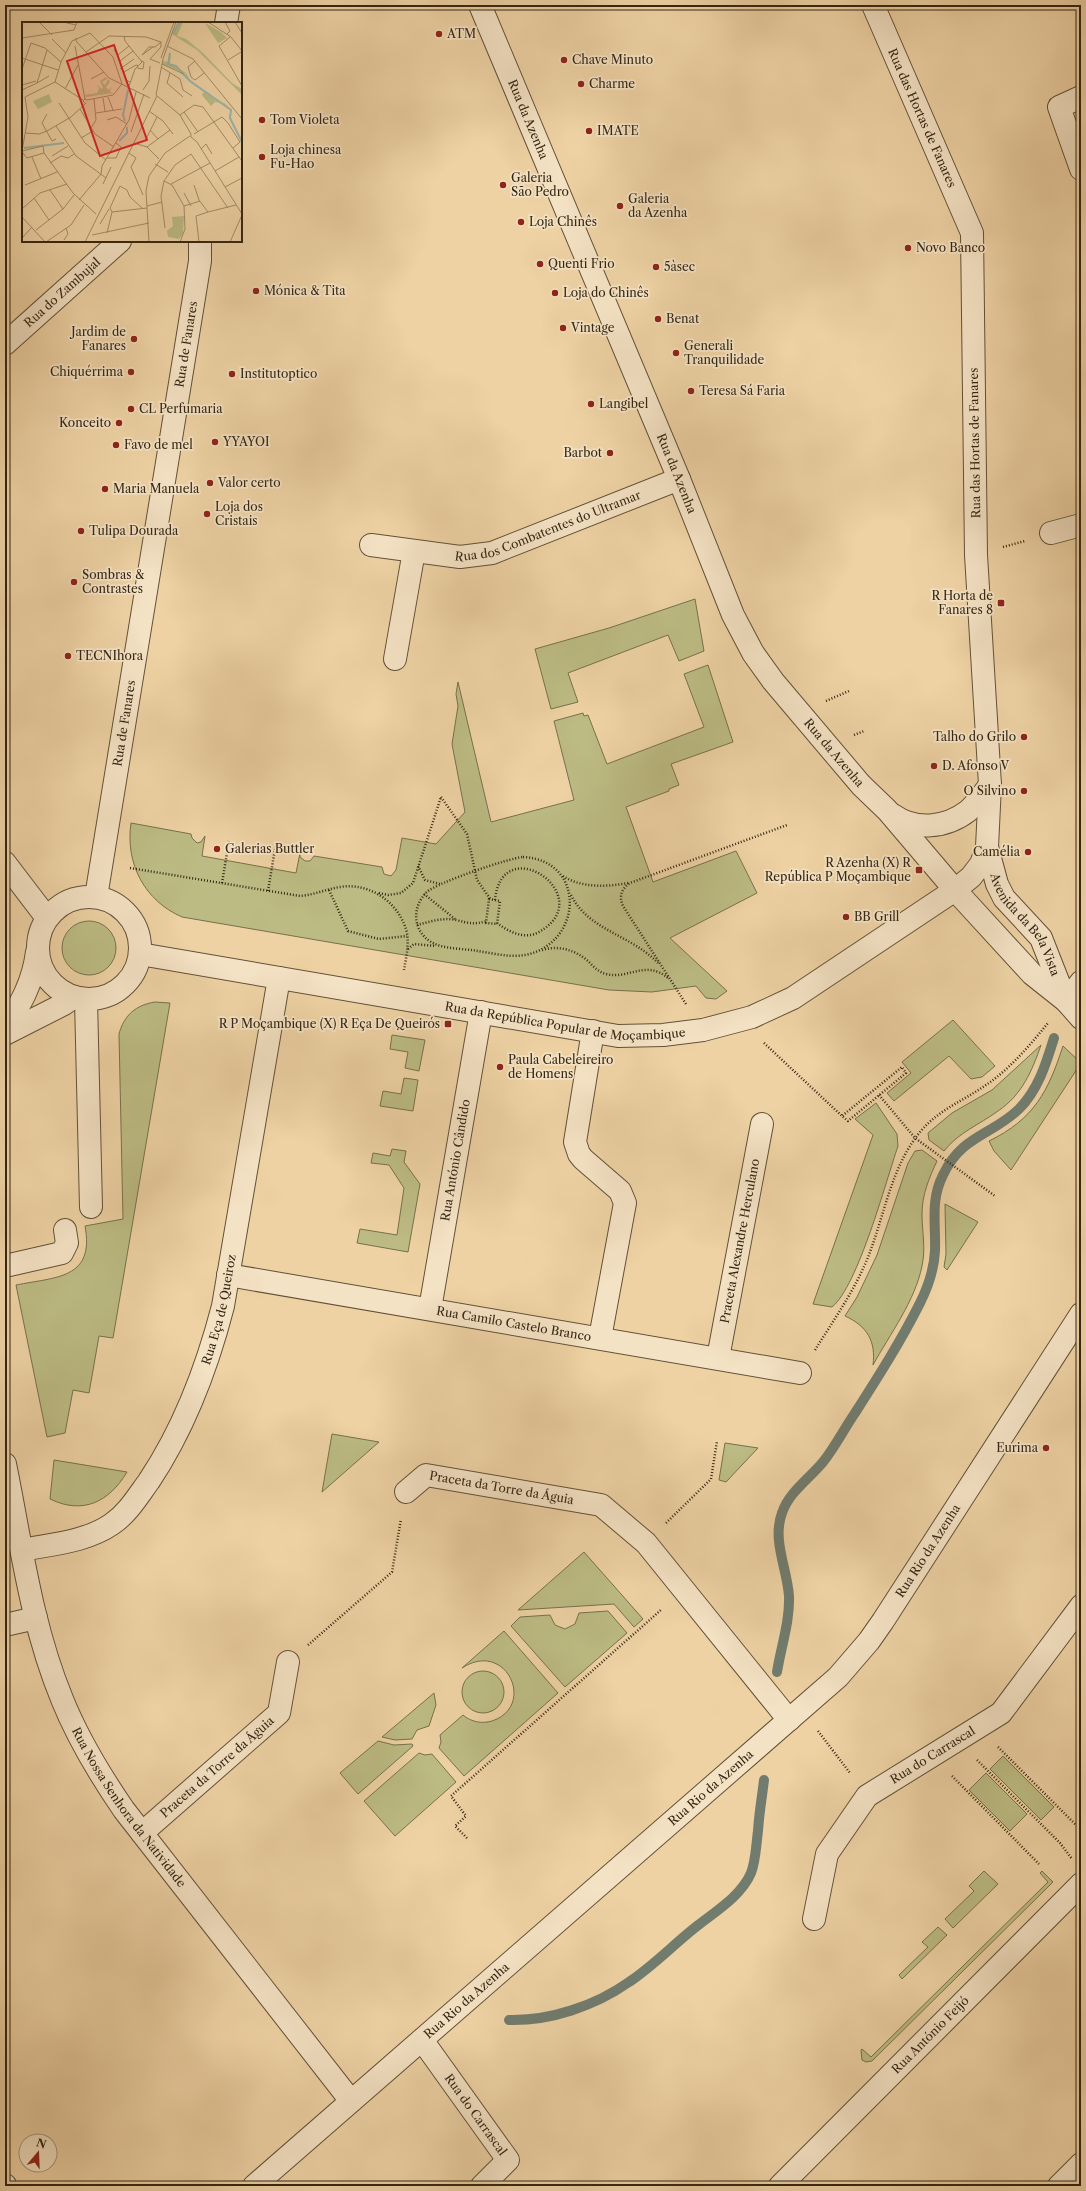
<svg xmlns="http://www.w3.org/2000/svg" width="1086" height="2191" viewBox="0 0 1086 2191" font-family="'Libre Caslon Text',serif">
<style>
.green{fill:#bcbb83;stroke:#78704c}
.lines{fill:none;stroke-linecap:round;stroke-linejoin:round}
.stream{stroke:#717c6f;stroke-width:10}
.minor-casing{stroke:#625138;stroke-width:24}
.path{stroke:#342614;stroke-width:2.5;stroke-dasharray:1 2;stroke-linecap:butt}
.minor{stroke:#f4e2c4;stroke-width:22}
.poi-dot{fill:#8f2418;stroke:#f4e2c4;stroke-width:1.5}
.labels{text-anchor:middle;stroke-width:3.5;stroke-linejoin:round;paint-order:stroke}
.poi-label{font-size:12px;fill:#342614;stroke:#f4e2c4;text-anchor:start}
.street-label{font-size:12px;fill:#342614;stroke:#f4e2c4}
.inset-river{fill:none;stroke:#9ab6ac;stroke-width:2}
.inset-road{fill:none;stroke:#a48d6a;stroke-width:1}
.view{fill:#d62828;fill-opacity:0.15;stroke:#d62828;stroke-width:2}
.inset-edge{fill:none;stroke:#342614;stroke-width:2}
</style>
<rect width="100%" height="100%" fill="#eed2a4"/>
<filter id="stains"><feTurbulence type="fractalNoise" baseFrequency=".005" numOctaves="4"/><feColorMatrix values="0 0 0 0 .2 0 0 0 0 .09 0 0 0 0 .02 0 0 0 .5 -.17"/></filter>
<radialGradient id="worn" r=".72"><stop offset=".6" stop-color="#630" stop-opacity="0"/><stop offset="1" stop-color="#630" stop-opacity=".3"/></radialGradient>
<path class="green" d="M695 599 704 651 679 661 668 635 568 673 578 702 551 709 535 649 609 628Z
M708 665 733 742 671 764 679 785 669 789V791L626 807 653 882 736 851 757 893 670 938 727 991 716 999 706 998 696 986 652 992 609 990 182 917C145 901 125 864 131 823L191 834 192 838 197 843 201 842 205 836 202 856 296 873 300 853V857L305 861H310L314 856 382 867 384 874 391 876 396 870 402 838 436 844 465 812 452 744 458 706 456 694 458 682 491 822 574 800 554 721 583 713 584 716 588 715 607 764 704 727 684 674Z
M62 948a27 27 0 1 1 54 0a27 27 0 1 1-54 0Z
M155 1002 170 1003 113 1338 99 1336 89 1393 73 1390 65 1433 47 1437 16 1285C56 1277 95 1279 85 1226L123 1219 119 1034C124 1015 136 1005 155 1002Z
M953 1020 995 1066 982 1077 971 1079 949 1056 894 1101 887 1093 911 1073 902 1062Z
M392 1035 425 1040 419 1071 405 1068 408 1052 390 1049Z
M1041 1045C1032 1071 1022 1095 998 1111 979 1125 959 1132 944 1151L929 1140 928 1133 952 1113 992 1090Z
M1063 1046 1081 1063 1011 1170 994 1151 989 1141C1034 1119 1048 1092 1063 1046Z
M404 1078 418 1080 413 1111 380 1106 383 1091 401 1094Z
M876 1103 897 1134 898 1146C886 1181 858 1286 832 1307L813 1304 873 1135 855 1119Z
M392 1149 406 1151 404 1162 420 1184 408 1252 357 1243 360 1229 397 1235 404 1188 389 1165 371 1163 373 1153 390 1156Z
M922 1150 937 1161C929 1178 922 1195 922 1214 922 1232 926 1248 922 1266 915 1301 890 1334 873 1365 876 1341 867 1326 845 1316L857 1297 877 1255 908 1163 915 1151Z
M945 1204 978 1222 947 1270 944 1267 946 1254Z
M332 1434 379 1442 322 1492Z
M725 1443 758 1448 726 1482 719 1480Z
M54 1460 127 1472C109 1502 83 1515 50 1499Z
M584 1552 643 1619 634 1627 614 1604 518 1610Z
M608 1611 627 1633 565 1687 511 1626 520 1617 550 1615 555 1625 565 1629 575 1624 579 1613Z
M504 1631 558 1693 464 1776 439 1748 441 1742 440 1735 463 1715C471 1722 482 1724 492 1721 537 1706 506 1639 462 1668Z
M462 1692a21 21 0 1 1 42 0a21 21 0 1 1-42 0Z
M434 1693 436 1705 429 1726 417 1730 412 1739 395 1740 382 1737Z
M378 1741 394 1745 412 1744 413 1746 358 1794 340 1773Z
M419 1753 425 1755 432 1754 456 1782 395 1836 364 1801Z
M1003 1756 1054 1807 1041 1820 990 1769Z
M986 1773 1027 1814 1010 1831 969 1790Z
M984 1871 998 1884 953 1928 945 1919 974 1891 969 1886Z
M1042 1871 1053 1882 872 2061 866 2062 862 2060 861 2050 862 2049 871 2057 1048 1882 1040 1873Z
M938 1927 947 1935 902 1979 899 1975 928 1947 922 1942Z"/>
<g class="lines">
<path class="stream" d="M777 1672C781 1647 790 1621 789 1596 787 1568 772 1540 782 1513 789 1492 809 1479 823 1462 835 1447 844 1429 855 1413 878 1377 901 1341 920 1303 928 1287 934 1269 935 1251 936 1224 930 1201 943 1175 962 1135 991 1136 1019 1109 1038 1090 1046 1064 1054 1038
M509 2020C550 2021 595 2006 629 1982 653 1966 674 1944 697 1926 716 1911 741 1896 751 1873 756 1860 756 1845 758 1831 759 1814 762 1797 764 1780"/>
<defs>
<g id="minor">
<path id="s1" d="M480 5 679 479 733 615 753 653 773 681 861 785 887 810 955 890 1032 974 1066 1001 1081 1018"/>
<path d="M226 23 229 5"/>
<path d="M1081 97 1059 107 1081 169"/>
<path id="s2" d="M5 344 120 241"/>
<path d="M1051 533 1081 525"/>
<path id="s3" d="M371 545 460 557 492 553 679 479"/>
<path d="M395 659 414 551"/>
<path d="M893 815C915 831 946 828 968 811 976 804 983 794 990 785"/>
<path id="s4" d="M987 847 997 884 1004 898 1041 938 1065 999"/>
<path d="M5 863 47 918"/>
<circle cx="89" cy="948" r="51"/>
<path id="s5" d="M96 897 200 261V241"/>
<path id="s6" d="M140 954 618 1036 663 1035 703 1030 752 1017 793 998 955 890 971 877 981 864 987 847 990 785 976 555 972 233 873 5"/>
<path d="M86 1000 91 1207"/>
<path d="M1066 1001 1081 982"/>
<path d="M5 1029C21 1003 33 983 37 952"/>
<path d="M593 1031 575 1142 579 1154 583 1159 620 1191 625 1203 600 1338"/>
<path d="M5 1034 64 1004 74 997"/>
<path d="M5 1266 62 1253 67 1243 65 1230"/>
<path id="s7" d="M228 1275 800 1373"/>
<path id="s8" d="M430 1309 481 1012"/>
<path id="s9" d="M718 1358 762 1124"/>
<path id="s10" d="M5 1464C21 1543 31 1624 62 1699 78 1739 100 1775 124 1810L351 2101"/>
<path id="s11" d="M406 1492 426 1475 601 1505 646 1543 789 1720"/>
<path id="s12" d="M22 1550C52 1544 86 1542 112 1524 128 1513 138 1496 149 1481 185 1427 207 1368 223 1306L279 978"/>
<path d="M5 1625 36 1618"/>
<path id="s13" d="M142 1833 279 1713 288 1662"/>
<path id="s14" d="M814 1919 827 1854 867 1796 1001 1713 1081 1606"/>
<path id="s15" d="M422 2040 508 2160 482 2186"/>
<path d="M5 2185V2186"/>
<path id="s16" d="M254 2186 838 1677 869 1641 883 1621 1081 1314"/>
<path id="s17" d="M780 2186 1081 1884"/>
<path d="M1059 2186 1081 2164"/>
</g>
</defs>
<use href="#minor" class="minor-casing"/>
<path class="path" d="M1003 547 1025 541
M826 701 849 691
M854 735 864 731
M441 797 467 834 477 880 491 900
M523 857C587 860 583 944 525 955 508 958 488 952 471 950 455 948 434 949 423 935 412 922 415 903 427 892 436 883 509 858 523 857Z
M418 866 425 880 440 884
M130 868 300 896C314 895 326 889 340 887 370 882 400 903 407 933 409 946 406 958 404 970
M563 876C581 888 607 887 628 883
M222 883 229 841
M329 890 348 931 379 939 407 936
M268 891 275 849
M379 893 388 895 401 893 413 883 441 797
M424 894 455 919
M571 895C589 931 630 934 658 963
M489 899 500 901 497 924 486 923Z
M495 900C502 828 601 897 539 932 525 940 509 932 497 923
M417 925C429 922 443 917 456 920 468 923 474 925 487 921
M408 949 414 944 436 946
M542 950C559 945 575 950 588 961 593 966 598 972 606 974 629 980 645 959 668 978
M686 1004 623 906C619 897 621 889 630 883L787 825
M764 1043 842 1116 848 1121 906 1073 902 1067 842 1116
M879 1095 915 1138 995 1196
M815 1350C835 1318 857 1287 870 1252 885 1212 892 1166 920 1132 938 1110 963 1101 986 1085 1010 1069 1030 1045 1048 1023
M666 1523 711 1479 717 1441
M308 1645 392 1572 401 1519
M818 1731 850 1773
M998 1747 1077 1826
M977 1760 1060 1843 1072 1859
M952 1776 1039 1864
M467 1838 455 1826 466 1816 451 1796 662 1609"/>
<use href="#minor" class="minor"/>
</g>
<g class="poi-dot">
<circle cx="439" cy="34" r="4"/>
<circle cx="564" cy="60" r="4"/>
<circle cx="581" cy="84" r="4"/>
<circle cx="262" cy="120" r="4"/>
<circle cx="589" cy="131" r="4"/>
<circle cx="262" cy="157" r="4"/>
<circle cx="503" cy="185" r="4"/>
<circle cx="620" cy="206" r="4"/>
<circle cx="521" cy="222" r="4"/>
<circle cx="908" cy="248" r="4"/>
<circle cx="540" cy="264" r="4"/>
<circle cx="656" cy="267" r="4"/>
<circle cx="256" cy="291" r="4"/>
<circle cx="555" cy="293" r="4"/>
<circle cx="658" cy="319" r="4"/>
<circle cx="563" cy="328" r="4"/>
<circle cx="134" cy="339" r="4"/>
<circle cx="676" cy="353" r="4"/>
<circle cx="131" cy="372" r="4"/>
<circle cx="232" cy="374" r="4"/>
<circle cx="691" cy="391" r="4"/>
<circle cx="591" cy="404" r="4"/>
<circle cx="131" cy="409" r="4"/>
<circle cx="119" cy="423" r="4"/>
<circle cx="215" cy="442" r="4"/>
<circle cx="116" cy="445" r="4"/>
<circle cx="610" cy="453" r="4"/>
<circle cx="210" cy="483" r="4"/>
<circle cx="105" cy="489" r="4"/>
<circle cx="207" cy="514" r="4"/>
<circle cx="81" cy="531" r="4"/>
<circle cx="74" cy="582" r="4"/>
<rect x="997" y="599" width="8" height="8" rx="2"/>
<circle cx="68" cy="656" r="4"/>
<circle cx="1024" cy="737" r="4"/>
<circle cx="934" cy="766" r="4"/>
<circle cx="1024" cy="791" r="4"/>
<circle cx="217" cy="849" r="4"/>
<circle cx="1028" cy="852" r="4"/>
<rect x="915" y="866" width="8" height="8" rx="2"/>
<circle cx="846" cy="917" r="4"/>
<rect x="444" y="1020" width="8" height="8" rx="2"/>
<circle cx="500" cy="1067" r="4"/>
<circle cx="1046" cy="1448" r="4"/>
</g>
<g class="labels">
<g class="poi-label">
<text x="447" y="38">ATM</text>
<text x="572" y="64">Chave Minuto</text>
<text x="589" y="88">Charme</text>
<text x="270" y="124">Tom Violeta</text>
<text x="597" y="135">IMATE</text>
<text x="270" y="154">Loja chinesa<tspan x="270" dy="14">Fu-Hao</tspan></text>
<text x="511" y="182">Galeria<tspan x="511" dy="14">São Pedro</tspan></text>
<text x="628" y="203">Galeria<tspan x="628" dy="14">da Azenha</tspan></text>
<text x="529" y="226">Loja Chinês</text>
<text x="916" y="252">Novo Banco</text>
<text x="548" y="268">Quenti Frio</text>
<text x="664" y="271">5àsec</text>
<text x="264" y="295">Mónica &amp; Tita</text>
<text x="563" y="297">Loja do Chinês</text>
<text x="666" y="323">Benat</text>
<text x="571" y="332">Vintage</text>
<text x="126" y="336" text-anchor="end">Jardim de<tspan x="126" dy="14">Fanares</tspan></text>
<text x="684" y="350">Generali<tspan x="684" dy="14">Tranquilidade</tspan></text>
<text x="123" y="376" text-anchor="end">Chiquérrima</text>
<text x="240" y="378">Institutoptico</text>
<text x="699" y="395">Teresa Sá Faria</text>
<text x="599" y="408">Langibel</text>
<text x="139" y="413">CL Perfumaria</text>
<text x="111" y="427" text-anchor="end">Konceito</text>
<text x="223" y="446">YYAYOI</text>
<text x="124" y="449">Favo de mel</text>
<text x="602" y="457" text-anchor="end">Barbot</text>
<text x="218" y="487">Valor certo</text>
<text x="113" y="493">Maria Manuela</text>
<text x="215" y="511">Loja dos<tspan x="215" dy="14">Cristais</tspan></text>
<text x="89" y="535">Tulipa Dourada</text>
<text x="82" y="579">Sombras &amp;<tspan x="82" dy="14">Contrastes</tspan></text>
<text x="993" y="600" text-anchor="end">R Horta de<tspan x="993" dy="14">Fanares 8</tspan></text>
<text x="76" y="660">TECNIhora</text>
<text x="1016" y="741" text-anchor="end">Talho do Grilo</text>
<text x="942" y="770">D. Afonso V</text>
<text x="1016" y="795" text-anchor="end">O Silvino</text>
<text x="225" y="853">Galerias Buttler</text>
<text x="1020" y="856" text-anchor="end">Camélia</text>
<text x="911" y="867" text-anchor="end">R Azenha (X) R<tspan x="911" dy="14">República P Moçambique</tspan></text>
<text x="854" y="921">BB Grill</text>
<text x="440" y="1028" text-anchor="end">R P Moçambique (X) R Eça De Queirós</text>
<text x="508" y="1064">Paula Cabeleireiro<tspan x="508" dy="14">de Homens</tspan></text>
<text x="1038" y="1452" text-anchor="end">Eurima</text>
</g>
<g class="street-label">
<text transform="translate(922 118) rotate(66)" y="4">Rua das Hortas de Fanares</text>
<text dy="4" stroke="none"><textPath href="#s1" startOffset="124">Rua da Azenha</textPath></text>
<text dy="4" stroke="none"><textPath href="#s2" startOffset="77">Rua do Zambujal</textPath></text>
<text dy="4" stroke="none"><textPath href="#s5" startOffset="560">Rua de Fanares</textPath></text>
<text transform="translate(975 443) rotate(-91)" y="4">Rua das Hortas de Fanares</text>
<text dy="4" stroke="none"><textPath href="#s1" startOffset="508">Rua da Azenha</textPath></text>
<text dy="4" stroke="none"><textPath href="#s3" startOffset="183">Rua dos Combatentes do Ultramar</textPath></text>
<text dy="4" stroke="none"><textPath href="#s5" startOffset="176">Rua de Fanares</textPath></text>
<text dy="4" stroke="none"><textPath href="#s1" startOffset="832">Rua da Azenha</textPath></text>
<text dy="4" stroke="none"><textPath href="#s4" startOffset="88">Avenida da Bela Vista</textPath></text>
<text dy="4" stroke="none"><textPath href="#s6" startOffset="431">Rua da República Popular de Moçambique</textPath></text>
<text dy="4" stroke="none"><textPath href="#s8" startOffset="151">Rua António Cândido</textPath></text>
<text dy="4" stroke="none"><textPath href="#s9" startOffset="119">Praceta Alexandre Herculano</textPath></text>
<text dy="4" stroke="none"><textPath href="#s12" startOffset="338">Rua Eça de Queiroz</textPath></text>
<text dy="4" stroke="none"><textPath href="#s7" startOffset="290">Rua Camilo Castelo Branco</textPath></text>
<text dy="4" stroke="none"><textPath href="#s11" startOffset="103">Praceta da Torre da Águia</textPath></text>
<text dy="4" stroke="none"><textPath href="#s16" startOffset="930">Rua Rio da Azenha</textPath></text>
<text dy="4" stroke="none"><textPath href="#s14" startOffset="214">Rua do Carrascal</textPath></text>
<text dy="4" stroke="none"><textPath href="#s13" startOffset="100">Praceta da Torre da Águia</textPath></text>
<text dy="4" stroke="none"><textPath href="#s16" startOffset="606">Rua Rio da Azenha</textPath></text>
<text dy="4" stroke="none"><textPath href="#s10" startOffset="370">Rua Nossa Senhora da Natividade</textPath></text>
<text dy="4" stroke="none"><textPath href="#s16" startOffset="282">Rua Rio da Azenha</textPath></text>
<text dy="4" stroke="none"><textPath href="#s17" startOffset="213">Rua António Feijó</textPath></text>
<text dy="4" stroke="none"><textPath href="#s15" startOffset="92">Rua do Carrascal</textPath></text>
</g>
</g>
<g transform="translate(22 22)">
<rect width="220" height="220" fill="#eed2a4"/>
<path d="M156 0H161L155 14 164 17 181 31 210 61 220 67V73L175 28 150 12ZM183 1 199 10 205 16 196 21ZM149 31 148 42 164 51 168 58 194 79 202 81 210 88 208 95 220 122 207 95 209 88 200 81 193 80 189 84 180 73 182 70 168 60 163 51 140 42 141 39 146 40ZM84 55 85 57 80 60 83 63 86 57 88 60 84 65 87 68 90 65 88 70 91 71 64 75 63 73 75 71 77 67 75 62 79 67 81 66 78 59ZM27 72 30 80 16 87 11 79ZM162 194 161 212 157 217 146 215 145 209 151 204 150 195Z" fill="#bcbb83"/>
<path class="inset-river" d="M151 12 157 0M148 31 146 42 154 44 168 59 209 88 208 96 220 120M103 99 101 93 106 68M97 119 105 111V105M2 126 42 121"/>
<path class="inset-road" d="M17 0 30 13M41 0 54 3M154 0 141 37 134 73 158 93 169 112V115L175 120 220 192M186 0 209 15 220 29M203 0 208 9 205 12M213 0 220 11M102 14 103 19 120 40 113 47 106 67M208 15 197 24 220 64M0 16 52 8 55 0M54 16V19L87 56 128 76M30 17 44 31M53 24 63 77M145 24 171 37 220 97M131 25 120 33 127 25H133L139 20M25 28 15 61 27 54M92 28 96 33 107 24M64 30 87 14 124 15 139 20M0 36 36 48M139 36 152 0M206 38 219 30M98 39 111 29M173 39 166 45 169 55 173 58 182 51M138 41 128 37 139 25V20M140 42 162 52M139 45 158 57 161 68 170 74M115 46 121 47 122 40 119 39M0 47 9 21 23 26 39 40M98 47 112 37M148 51 145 61 161 75M69 57 82 50M33 60 61 78M108 60 104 58 102 50 114 43 117 44M0 63 14 59M43 67 56 43M0 68 15 61M121 68 127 59 128 44M86 75 91 88M81 76 83 89M37 81 63 121 84 138M58 87 73 112 92 125M127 89 141 99 151 112M162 90 176 110M74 91 100 87M25 92 20 101 30 119 34 117M158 93 172 83 181 85 220 139M85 98 94 95 105 102M34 104 54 134 84 156M69 106 74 98 72 77M128 108 136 117M109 110 122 72M4 111 17 112 25 109 49 95 64 81M172 112 200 95 206 101 218 120 211 126M59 116 71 109M123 119 135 95M112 121 125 125 137 137M125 125 148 108M179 127 184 122 190 132M0 129 6 95 3 75 33 60 39 40 50 19 68 11 91 35 100 62 91 73 65 78 63 77 61 79 63 81M0 129 21 124 22 131M0 130 5 136 22 131M22 131 51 171 74 192M107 131 114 136 109 145 121 173M30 134 46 124M10 135 19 157M85 136H94L99 125 94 121M28 141 39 134 46 136 52 132M133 142 146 150M193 149 217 135M142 159 150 163 162 184 163 207 158 220M81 162 89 145M149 162 188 141M3 163 35 150M172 163 177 178 186 190 174 194 177 220M203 165 220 156M28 168 41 187M162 171 169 184M12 176 27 198M57 178 79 152 80 144 107 98 114 70M125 184 140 180M162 184 178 179M0 187 18 171 45 162M90 190 125 186M186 190 214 183M0 195 23 220M78 202 87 187M143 206 139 174 142 159 153 143 169 132 206 186M14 208 41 187 52 173M85 211 90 190 88 186 98 164 105 168 108 175 120 186M70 213 127 201M1 215 10 205M42 218 46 212 44 206M24 220 49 203 62 183M63 220 135 74M127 220 124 169 127 154 143 131 168 114M208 220 220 193"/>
<path class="view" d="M92 23 125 118 78 134 45 39Z"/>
<rect width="220" height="220" class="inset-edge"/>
</g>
<rect width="1086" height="2191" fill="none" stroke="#eed2a4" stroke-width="20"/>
<rect x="6" y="6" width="1074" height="2179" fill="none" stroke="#342614" stroke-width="2"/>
<rect x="10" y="10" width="1066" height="2171" fill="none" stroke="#342614"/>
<g transform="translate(38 2153) rotate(19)"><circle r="19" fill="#f4e2c4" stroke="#a7977e"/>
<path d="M0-3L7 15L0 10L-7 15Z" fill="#8f2418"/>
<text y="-6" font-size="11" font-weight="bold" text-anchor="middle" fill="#342614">N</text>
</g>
<rect width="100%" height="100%" filter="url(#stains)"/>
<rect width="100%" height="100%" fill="url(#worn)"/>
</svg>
